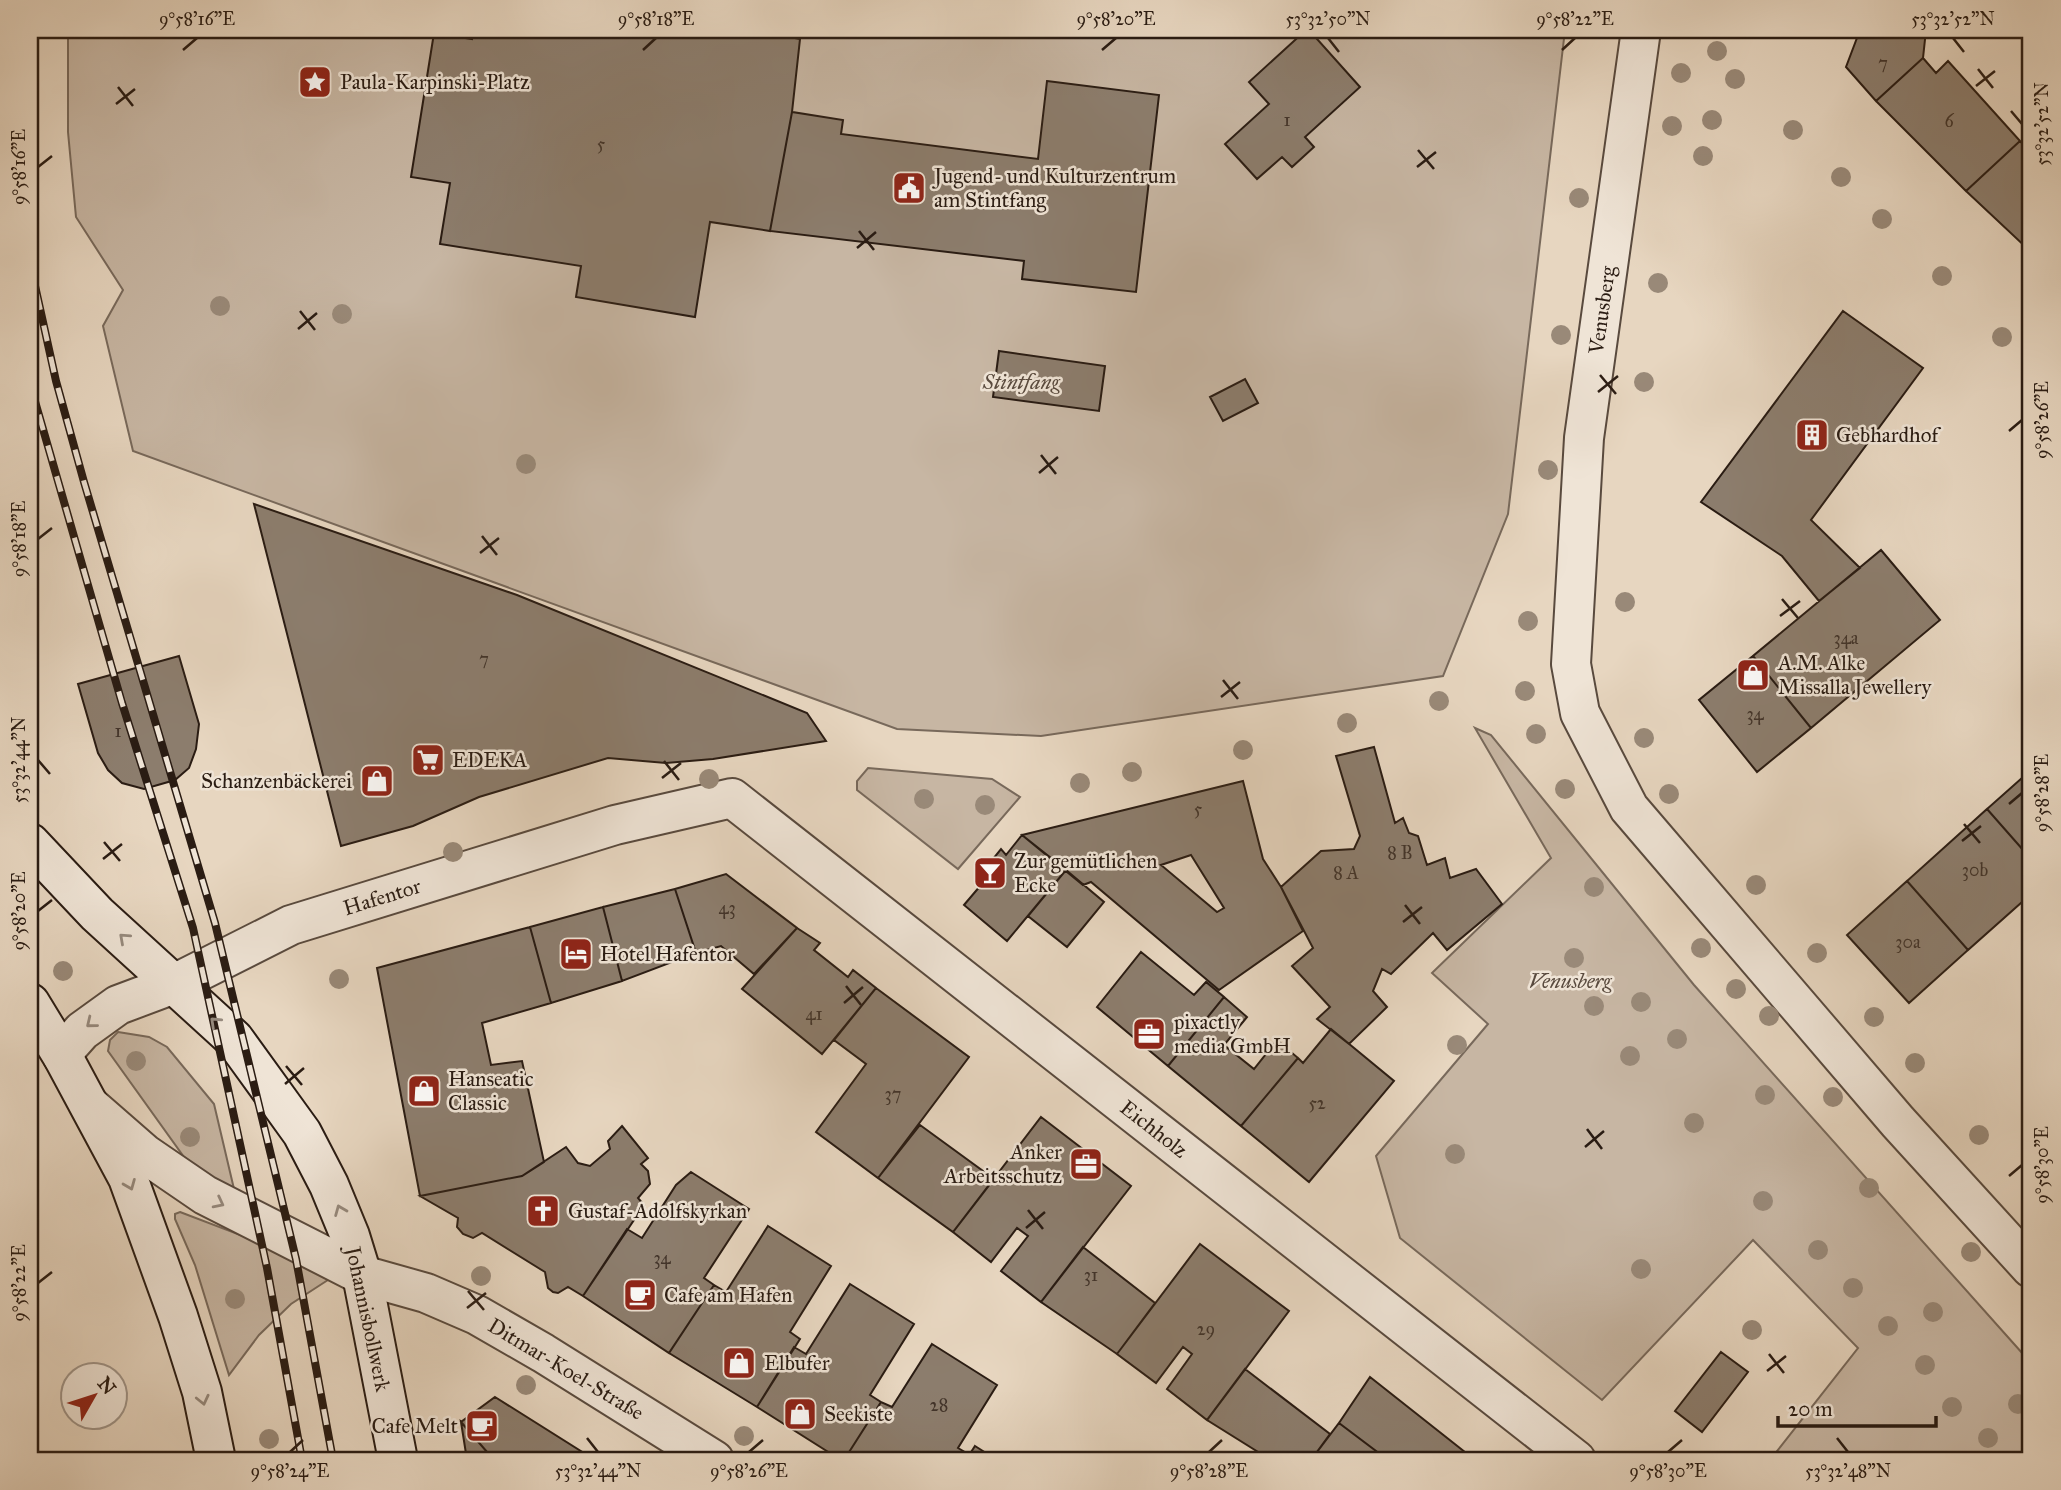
<svg xmlns="http://www.w3.org/2000/svg" width="2061" height="1490" viewBox="0 0 2061 1490" font-family="'IM FELL Great Primer',serif">
<style>
.green{fill:#c7b6a3;stroke:#78695b;stroke-width:2}
.building{fill:#8c7d6d;stroke:#2a1c13;stroke-width:2;fill-rule:evenodd}
.lines{fill:none;stroke-linecap:round;stroke-linejoin:round}
.minor-casing{stroke:#594a3e;stroke-width:42}
.secondary-casing{stroke:#2a1c13;stroke-width:42}
.minor{stroke:#efe4d6;stroke-width:38}
.secondary{stroke:#efe4d6;stroke-width:38}
.rail-casing{stroke:#2a1c13;stroke-width:8}
.rail{stroke:#efe4d6;stroke-width:5;stroke-dasharray:16;stroke-linecap:butt}
.tree{fill:#998978}
.oneway{stroke:#968a7e}
.ticks{fill:none;stroke:#2a1c13;stroke-width:2.5}
.labels{text-anchor:middle;stroke-width:5;stroke-linejoin:round;paint-order:stroke}
.number-label{font-size:18px;fill:#42342a}
.poi-label{font-size:21px;fill:#2a1c13;stroke:#efe4d6;text-anchor:start}
.street-label{font-size:21px;fill:#2a1c13;stroke:#efe4d6}
.park-label{font-size:21px;font-style:italic;fill:#594a3e;stroke:#efe4d6}
.neatline{fill:none;stroke:#2a1c13;stroke-width:2.5}
.ticks-label{font-size:18px;text-anchor:middle;fill:#2a1c13}
</style>
<rect width="100%" height="100%" fill="#e7d6c0"/>
<filter id="stains"><feTurbulence type="fractalNoise" baseFrequency=".00286" numOctaves="4"/><feColorMatrix values="0 0 0 0 .2 0 0 0 0 .09 0 0 0 0 .02 0 0 0 .5 -.17"/></filter>
<radialGradient id="worn" r=".72"><stop offset=".6" stop-color="#630" stop-opacity="0"/><stop offset="1" stop-color="#630" stop-opacity=".3"/></radialGradient>
<path class="green" d="M68 30H1565L1508 514 1443 676 1041 736 897 729 133 451 103 326 123 290 76 217 68 132Z
M1475 728 1491 735 1694 985 2031 1363V1460H1770L1858 1348 1753 1240 1602 1400 1400 1238 1376 1156 1488 1024 1432 973 1551 858Z
M868 768 992 779 1020 797 958 869 857 790V781Z
M118 1032 149 1037 167 1047 214 1104 234 1189 200 1172 184 1157 108 1051 110 1040Z
M180 1212 332 1270 331 1278 291 1304 259 1335 229 1375 195 1265 175 1219V1214Z"/>
<path class="building" d="M473 30H785L784 36 800 39 792 112 770 231 710 222 695 317 576 297 581 266 440 244 450 183 411 177 434 33 472 39Z
M1306 30H1309L1360 87 1305 137 1314 147 1292 167 1282 157 1257 179 1225 144 1269 104 1249 82Z
M1860 30H1926L1923 58 1876 101 1846 67Z
M1923 58 1936 73 1948 61 2020 141 1966 191 1876 101Z
M1047 81 1159 95 1136 292 1022 279 1024 261 770 231 792 112 843 120 841 134 1038 159Z
M2020 141 2031 153V252L1966 191Z
M1843 311 1923 368 1811 520 1860 568 1819 601 1782 556 1701 502Z
M999 351 1105 366 1099 411 993 397Z
M1245 379 1258 403 1223 421 1210 397Z
M254 504 517 595 807 713 826 741 713 759 666 763 608 758 479 797 413 826 341 846Z
M1881 550 1940 620 1811 728 1753 656Z
M179 656 199 724 196 749 189 768 175 780 144 789 122 783 108 770 98 753 78 684Z
M1753 656 1811 728 1757 772 1699 700Z
M1374 747 1395 823 1403 818 1409 833 1418 836 1427 865 1445 858 1450 878 1476 869 1502 904 1447 950 1433 933 1391 974 1382 969 1373 991 1387 1007 1349 1044 1317 1019 1330 1007 1292 966 1313 948 1281 887 1321 851 1354 849 1360 836 1336 756Z
M2031 770V859L1987 809Z
M1243 781 1263 859 1281 887 1303 931 1219 990 1091 882 1083 885 1022 835ZM1191 855 1224 908 1217 912 1161 865Z
M1987 809 2031 859V894L1968 950 1907 881Z
M1022 835 1066 870 1007 941 964 905 981 885 976 880 1001 849 1006 855Z
M1066 870 1104 902 1067 947 1028 916Z
M726 874 797 928 754 974 721 946 696 953 675 889Z
M1907 881 1968 950 1909 1003 1847 935Z
M675 889 696 953 622 981 603 907Z
M603 907 622 981 551 1003 530 927Z
M530 927 551 1003 482 1023 491 1065 522 1061 544 1162 522 1176 420 1196 377 968Z
M797 928 820 943 814 950 848 977 853 970 876 988 822 1054 742 989Z
M1141 952 1194 995 1206 982 1224 997 1168 1066 1097 1007Z
M876 988 969 1057 878 1178 816 1132 866 1064 834 1040Z
M1224 997 1247 1017 1224 1045 1254 1069 1277 1040 1298 1058 1241 1126 1168 1066Z
M1331 1029 1394 1081 1309 1182 1241 1126 1298 1058 1303 1063Z
M1041 1117 1131 1186 1041 1302 1001 1271 1028 1236 1017 1228 991 1262 953 1232Z
M920 1125 994 1179 953 1232 878 1178Z
M622 1126 648 1158 641 1164 648 1171 650 1184 638 1198 644 1205 583 1296 568 1287 558 1293 553 1292 548 1288 545 1272 482 1233 473 1238 463 1234 457 1227 458 1218 420 1196 522 1176 566 1147 578 1163 590 1166 610 1149 608 1141Z
M691 1172 749 1209 704 1278 714 1285 669 1353 583 1296 627 1229 642 1238 676 1185Z
M768 1226 831 1266 790 1332 800 1339 757 1407 669 1353 714 1285 726 1292Z
M1200 1244 1289 1311 1207 1420 1167 1389 1192 1354 1183 1347 1156 1383 1117 1354Z
M1083 1247 1155 1303 1117 1354 1041 1302Z
M850 1284 914 1324 870 1395 881 1402 844 1460H841L757 1407 794 1347 806 1354Z
M932 1344 997 1385 958 1448 970 1455 966 1460H844L881 1402 892 1407Z
M1721 1352 1748 1372 1702 1432 1675 1411Z
M1245 1369 1330 1434 1311 1460H1271L1207 1420Z
M1370 1377 1475 1460H1388L1339 1423Z
M495 1397 595 1460H494L461 1422Z
M461 1422 494 1460H467Z
M1339 1423 1388 1460H1311Z
M975 1446 997 1460H966Z"/>
<g class="lines">
<defs>
<path id="minor" d="M1641 30 1584 438 1571 664 1580 713 1629 808 1898 1122 2031 1268
M63 1057 66 1049 82 1031 118 1005 174 984 291 925 615 825 732 798 1576 1460
M90 1106 145 1154 205 1195 362 1275 426 1293 477 1315 543 1353 714 1460"/>
<path id="secondary" d="M30 843 97 914 234 1039 302 1133 329 1185 350 1236 362 1275 398 1460
M30 1003 63 1057 128 1178 178 1316 202 1392 216 1460"/>
</defs>
<use href="#minor" class="minor-casing"/>
<use href="#secondary" class="secondary-casing"/>
<use href="#minor" class="minor"/>
<use href="#secondary" class="secondary"/>
<defs>
<path id="rail" d="M30 263 56 381 84 482 215 923 296 1259 333 1460
M30 384 122 703 193 928 267 1268 302 1460"/>
</defs>
<use href="#rail" class="rail-casing"/>
<use href="#rail" class="rail"/>
</g>
<g class="tree">
<circle cx="1717" cy="51" r="10"/>
<circle cx="1681" cy="73" r="10"/>
<circle cx="1735" cy="79" r="10"/>
<circle cx="1712" cy="120" r="10"/>
<circle cx="1672" cy="126" r="10"/>
<circle cx="1793" cy="130" r="10"/>
<circle cx="1703" cy="156" r="10"/>
<circle cx="1841" cy="177" r="10"/>
<circle cx="1579" cy="198" r="10"/>
<circle cx="1882" cy="219" r="10"/>
<circle cx="1942" cy="276" r="10"/>
<circle cx="1658" cy="283" r="10"/>
<circle cx="220" cy="306" r="10"/>
<circle cx="342" cy="314" r="10"/>
<circle cx="1561" cy="335" r="10"/>
<circle cx="2002" cy="337" r="10"/>
<circle cx="1644" cy="382" r="10"/>
<circle cx="526" cy="464" r="10"/>
<circle cx="1548" cy="470" r="10"/>
<circle cx="1625" cy="602" r="10"/>
<circle cx="1528" cy="621" r="10"/>
<circle cx="1525" cy="691" r="10"/>
<circle cx="1439" cy="701" r="10"/>
<circle cx="1347" cy="723" r="10"/>
<circle cx="1536" cy="734" r="10"/>
<circle cx="1644" cy="738" r="10"/>
<circle cx="1243" cy="750" r="10"/>
<circle cx="1132" cy="772" r="10"/>
<circle cx="709" cy="779" r="10"/>
<circle cx="1080" cy="783" r="10"/>
<circle cx="1565" cy="789" r="10"/>
<circle cx="1669" cy="794" r="10"/>
<circle cx="924" cy="799" r="10"/>
<circle cx="985" cy="805" r="10"/>
<circle cx="453" cy="852" r="10"/>
<circle cx="1756" cy="885" r="10"/>
<circle cx="1594" cy="887" r="10"/>
<circle cx="1701" cy="948" r="10"/>
<circle cx="1817" cy="953" r="10"/>
<circle cx="1574" cy="958" r="10"/>
<circle cx="63" cy="971" r="10"/>
<circle cx="339" cy="979" r="10"/>
<circle cx="1736" cy="989" r="10"/>
<circle cx="1641" cy="1002" r="10"/>
<circle cx="1594" cy="1006" r="10"/>
<circle cx="1769" cy="1016" r="10"/>
<circle cx="1874" cy="1017" r="10"/>
<circle cx="1677" cy="1039" r="10"/>
<circle cx="1457" cy="1045" r="10"/>
<circle cx="1630" cy="1056" r="10"/>
<circle cx="136" cy="1061" r="10"/>
<circle cx="1915" cy="1063" r="10"/>
<circle cx="1765" cy="1095" r="10"/>
<circle cx="1833" cy="1097" r="10"/>
<circle cx="1694" cy="1123" r="10"/>
<circle cx="1979" cy="1135" r="10"/>
<circle cx="190" cy="1137" r="10"/>
<circle cx="1455" cy="1154" r="10"/>
<circle cx="1869" cy="1188" r="10"/>
<circle cx="1763" cy="1201" r="10"/>
<circle cx="1818" cy="1250" r="10"/>
<circle cx="1971" cy="1252" r="10"/>
<circle cx="1641" cy="1269" r="10"/>
<circle cx="481" cy="1276" r="10"/>
<circle cx="1853" cy="1288" r="10"/>
<circle cx="235" cy="1299" r="10"/>
<circle cx="1933" cy="1312" r="10"/>
<circle cx="1888" cy="1326" r="10"/>
<circle cx="1752" cy="1330" r="10"/>
<circle cx="1925" cy="1365" r="10"/>
<circle cx="526" cy="1385" r="10"/>
<circle cx="2018" cy="1404" r="10"/>
<circle cx="1952" cy="1407" r="10"/>
<circle cx="744" cy="1436" r="10"/>
<circle cx="1988" cy="1438" r="10"/>
<circle cx="269" cy="1439" r="10"/>
</g>
<defs><path id="oneway-chevron" d="M-2-3.5L2.5 0L-2 3.5" fill="none" stroke-width="1.6" stroke-linecap="round" stroke-linejoin="round" transform="scale(1.75)"/></defs>
<g class="oneway">
<use href="#oneway-chevron" transform="translate(124 938) rotate(-138)"/>
<use href="#oneway-chevron" transform="translate(215 1022) rotate(-137)"/>
<use href="#oneway-chevron" transform="translate(91 1023) rotate(141)"/>
<use href="#oneway-chevron" transform="translate(130 1185) rotate(68)"/>
<use href="#oneway-chevron" transform="translate(219 1203) rotate(27)"/>
<use href="#oneway-chevron" transform="translate(340 1210) rotate(-112)"/>
<use href="#oneway-chevron" transform="translate(203 1400) rotate(77)"/>
</g>
<path class="ticks" d="M1328 38 1339 52M1953 38 1964 52M183 50 197 38M643 50 656 38M1102 50 1116 38M1562 50 1575 38M1978 69 1993 88M1976 86 1995 71M118 87 133 106M116 104 135 89M2011 111 2022 124M1418 150 1434 169M38 167 52 156M1417 167 1436 152M859 231 874 250M857 248 876 232M300 311 315 330M298 329 317 313M1600 375 1616 394M1598 392 1618 376M2009 431 2022 420M1041 455 1056 474M1039 473 1058 457M482 536 497 555M38 539 52 528M480 553 499 538M1782 599 1798 618M1780 616 1800 601M1223 680 1238 699M1221 697 1240 682M38 760 50 774M664 761 679 780M662 778 681 763M2009 804 2022 793M1964 824 1980 843M1962 841 1981 826M104 842 120 861M103 859 122 844M1405 905 1420 924M38 911 52 900M1403 922 1422 907M846 986 861 1005M844 1003 863 987M286 1066 302 1085M285 1084 304 1068M1587 1129 1602 1149M1585 1147 1604 1131M2009 1176 2022 1165M1028 1210 1043 1229M1026 1228 1045 1212M38 1283 52 1272M468 1291 484 1310M467 1308 486 1293M1769 1354 1784 1373M1767 1371 1786 1356M587 1438 598 1452M1837 1438 1848 1452M290 1452 303 1440M749 1452 763 1440M1209 1452 1222 1440M1668 1452 1682 1440"/>
<defs>
<symbol id="sight-square" viewBox="-11 -11 22 22"><rect x="-9" y="-9" width="18" height="18" rx="4" fill="#8f2418" stroke="#efe4d6"/><path d="M0-6L1.8-2.2L6-1.7L2.9 1.2L3.7 5.4L0 3.3L-3.7 5.4L-2.9 1.2L-6-1.7L-1.8-2.2Z" fill="#fff"/></symbol>
<symbol id="civic-square" viewBox="-11 -11 22 22"><rect x="-9" y="-9" width="18" height="18" rx="4" fill="#8f2418" stroke="#efe4d6"/><path d="M-.6-6.5H3V-4.5H.6V-3L4-1V1h2V6H-6V1h2V-1L-.6-3ZM-1.2 2.5V6h2.4V2.5Z" fill="#fff"/></symbol>
<symbol id="building-square" viewBox="-11 -11 22 22"><rect x="-9" y="-9" width="18" height="18" rx="4" fill="#8f2418" stroke="#efe4d6"/><path d="M-4-6H4V6H1V3H-1V6H-4ZM-2.5-4.3h1.7v1.8h-1.7ZM.8-4.3h1.7v1.8H.8ZM-2.5-1h1.7V.8h-1.7ZM.8-1h1.7V.8H.8Z" fill="#fff"/></symbol>
<symbol id="shop-square" viewBox="-11 -11 22 22"><rect x="-9" y="-9" width="18" height="18" rx="4" fill="#8f2418" stroke="#efe4d6"/><path d="M-5-2.5h2.3a2.7 3.5 0 0 1 5.4 0H5L5.5 6h-11ZM-1.5-2.5h3a1.5 2.3 0 0 0-3 0Z" fill="#fff"/></symbol>
<symbol id="supermarket-square" viewBox="-11 -11 22 22"><rect x="-9" y="-9" width="18" height="18" rx="4" fill="#8f2418" stroke="#efe4d6"/><path d="M-6-5.5h2.5l.6 2H6L4.5 2H-2.5L-4.4-4H-6ZM-1.5 3.2a1.3 1.3 0 1 0 .1 0ZM3 3.2a1.3 1.3 0 1 0 .1 0Z" fill="#fff"/></symbol>
<symbol id="bar-square" viewBox="-11 -11 22 22"><rect x="-9" y="-9" width="18" height="18" rx="4" fill="#8f2418" stroke="#efe4d6"/><path d="M-6-5H6L.8 .8V4.5H3.5V6h-7V4.5H-.8V.8Z" fill="#fff"/></symbol>
<symbol id="hotel-square" viewBox="-11 -11 22 22"><rect x="-9" y="-9" width="18" height="18" rx="4" fill="#8f2418" stroke="#efe4d6"/><path d="M-6-4.5h1.5V1H6V5H4.5V3h-9V5H-6ZM-4 0a1.8 1.8 0 1 1 3.6 0ZM.5 0V-2.5h3Q6-2.5 6 0Z" fill="#fff"/></symbol>
<symbol id="office-square" viewBox="-11 -11 22 22"><rect x="-9" y="-9" width="18" height="18" rx="4" fill="#8f2418" stroke="#efe4d6"/><path d="M-6-3h4V-5.5h4V-3h4V5H-6ZM-1-4.5V-3h2v-1.5ZM-6 0V1H6V0Z" fill="#fff"/></symbol>
<symbol id="church-square" viewBox="-11 -11 22 22"><rect x="-9" y="-9" width="18" height="18" rx="4" fill="#8f2418" stroke="#efe4d6"/><path d="M-1.2-6h2.4v3.5h3.3v2.4h-3.3V6h-2.4V-.1h-3.3v-2.4h3.3Z" fill="#fff"/></symbol>
<symbol id="cafe-square" viewBox="-11 -11 22 22"><rect x="-9" y="-9" width="18" height="18" rx="4" fill="#8f2418" stroke="#efe4d6"/><path d="M-5.5-4.5H6V0H3Q3 3.5 0 3.5H-2.5Q-5.5 3.5-5.5 0ZM3-3.2v2h1.7v-2ZM-6 4.5H4V6H-6Z" fill="#fff"/></symbol>
</defs>
<g fill-rule="evenodd">
<use href="#sight-square" x="296" y="63" width="38" height="38"/>
<use href="#civic-square" x="890" y="169" width="38" height="38"/>
<use href="#building-square" x="1793" y="416" width="38" height="38"/>
<use href="#shop-square" x="1734" y="656" width="38" height="38"/>
<use href="#supermarket-square" x="409" y="741" width="38" height="38"/>
<use href="#shop-square" x="358" y="762" width="38" height="38"/>
<use href="#bar-square" x="971" y="854" width="38" height="38"/>
<use href="#hotel-square" x="557" y="935" width="38" height="38"/>
<use href="#office-square" x="1130" y="1015" width="38" height="38"/>
<use href="#shop-square" x="405" y="1072" width="38" height="38"/>
<use href="#office-square" x="1067" y="1145" width="38" height="38"/>
<use href="#church-square" x="524" y="1192" width="38" height="38"/>
<use href="#cafe-square" x="621" y="1276" width="38" height="38"/>
<use href="#shop-square" x="720" y="1344" width="38" height="38"/>
<use href="#shop-square" x="781" y="1395" width="38" height="38"/>
<use href="#cafe-square" x="463" y="1407" width="38" height="38"/>
</g>
<g class="labels">
<g class="number-label">
<text x="1883" y="69">7</text>
<text x="1287" y="126">1</text>
<text x="1949" y="127">6</text>
<text x="601" y="150">5</text>
<text x="1846" y="644">34a</text>
<text x="484" y="665">7</text>
<text x="1755" y="720">34</text>
<text x="118" y="737">1</text>
<text x="1198" y="815">5</text>
<text x="1400" y="859">8 B</text>
<text x="1975" y="876">30b</text>
<text x="1346" y="879">8 A</text>
<text x="727" y="914">43</text>
<text x="1908" y="948">30a</text>
<text x="814" y="1020">41</text>
<text x="893" y="1100">37</text>
<text x="1317" y="1109">52</text>
<text x="662" y="1264">34</text>
<text x="1091" y="1281">31</text>
<text x="1206" y="1335">29</text>
<text x="939" y="1411">28</text>
</g>
<g class="poi-label">
<text x="340" y="89">Paula-Karpinski-Platz</text>
<text x="934" y="183">Jugend- und Kulturzentrum<tspan x="934" dy="24">am Stintfang</tspan></text>
<text x="1836" y="442">Gebhardhof</text>
<text x="1778" y="670">A.M. Alke<tspan x="1778" dy="24">Missalla Jewellery</tspan></text>
<text x="452" y="767">EDEKA</text>
<text x="352" y="788" text-anchor="end">Schanzenbäckerei</text>
<text x="1014" y="868">Zur gemütlichen<tspan x="1014" dy="24">Ecke</tspan></text>
<text x="600" y="961">Hotel Hafentor</text>
<text x="1174" y="1029">pixactly<tspan x="1174" dy="24">media GmbH</tspan></text>
<text x="448" y="1086">Hanseatic<tspan x="448" dy="24">Classic</tspan></text>
<text x="1062" y="1159" text-anchor="end">Anker<tspan x="1062" dy="24">Arbeitsschutz</tspan></text>
<text x="568" y="1218">Gustaf-Adolfskyrkan</text>
<text x="664" y="1302">Cafe am Hafen</text>
<text x="764" y="1370">Elbufer</text>
<text x="824" y="1421">Seekiste</text>
<text x="458" y="1433" text-anchor="end">Cafe Melt</text>
</g>
<g class="street-label">
<text transform="translate(1602 310) rotate(-82)" y="7">Venusberg</text>
<text transform="translate(382 897) rotate(-17)" y="7">Hafentor</text>
<text transform="translate(1154 1129) rotate(38)" y="7">Eichholz</text>
<text transform="translate(368 1319) rotate(78)" y="7">Johannisbollwerk</text>
<text transform="translate(566 1369) rotate(31)" y="7">Ditmar-Koel-Straße</text>
</g>
<g class="park-label">
<text x="1021" y="389">Stintfang</text>
<text x="1570" y="988">Venusberg</text>
</g>
</g>
<rect width="2061" height="1490" fill="none" stroke="#e7d6c0" stroke-width="77"/>
<g transform="translate(94 1396) rotate(51)"><circle r="33" fill="#efe4d6" stroke="#a09488" stroke-width="2"/>
<path d="M0-5L12 26L0 18L-12 26Z" fill="#8f2418"/>
<text y="-10" font-size="19" font-weight="bold" text-anchor="middle" fill="#2a1c13">N</text>
</g>
<path d="M1778 1416v10h158v-10" fill="none" stroke="#2a1c13" stroke-width="3.5"/>
<text x="1788" y="1416" font-size="21" fill="#2a1c13" stroke="#efe4d6" stroke-width="5" paint-order="stroke">20 m</text>
<rect x="38" y="38" width="1984" height="1414" class="neatline"/>
<g class="ticks-label">
<text x="197" y="25">9°58'16"E</text>
<text x="656" y="25">9°58'18"E</text>
<text x="1116" y="25">9°58'20"E</text>
<text x="1328" y="25">53°32'50"N</text>
<text x="1575" y="25">9°58'22"E</text>
<text x="1953" y="25">53°32'52"N</text>
<text transform="translate(2042 124) rotate(-90)" y="6">53°32'52"N</text>
<text transform="translate(19 167) rotate(-90)" y="6">9°58'16"E</text>
<text transform="translate(2042 420) rotate(-90)" y="6">9°58'26"E</text>
<text transform="translate(19 539) rotate(-90)" y="6">9°58'18"E</text>
<text transform="translate(19 760) rotate(-90)" y="6">53°32'44"N</text>
<text transform="translate(2042 793) rotate(-90)" y="6">9°58'28"E</text>
<text transform="translate(19 911) rotate(-90)" y="6">9°58'20"E</text>
<text transform="translate(2042 1165) rotate(-90)" y="6">9°58'30"E</text>
<text transform="translate(19 1283) rotate(-90)" y="6">9°58'22"E</text>
<text x="290" y="1477">9°58'24"E</text>
<text x="598" y="1477">53°32'44"N</text>
<text x="749" y="1477">9°58'26"E</text>
<text x="1209" y="1477">9°58'28"E</text>
<text x="1668" y="1477">9°58'30"E</text>
<text x="1848" y="1477">53°32'48"N</text>
</g>
<rect width="100%" height="100%" filter="url(#stains)"/>
<rect width="100%" height="100%" fill="url(#worn)"/>
</svg>
